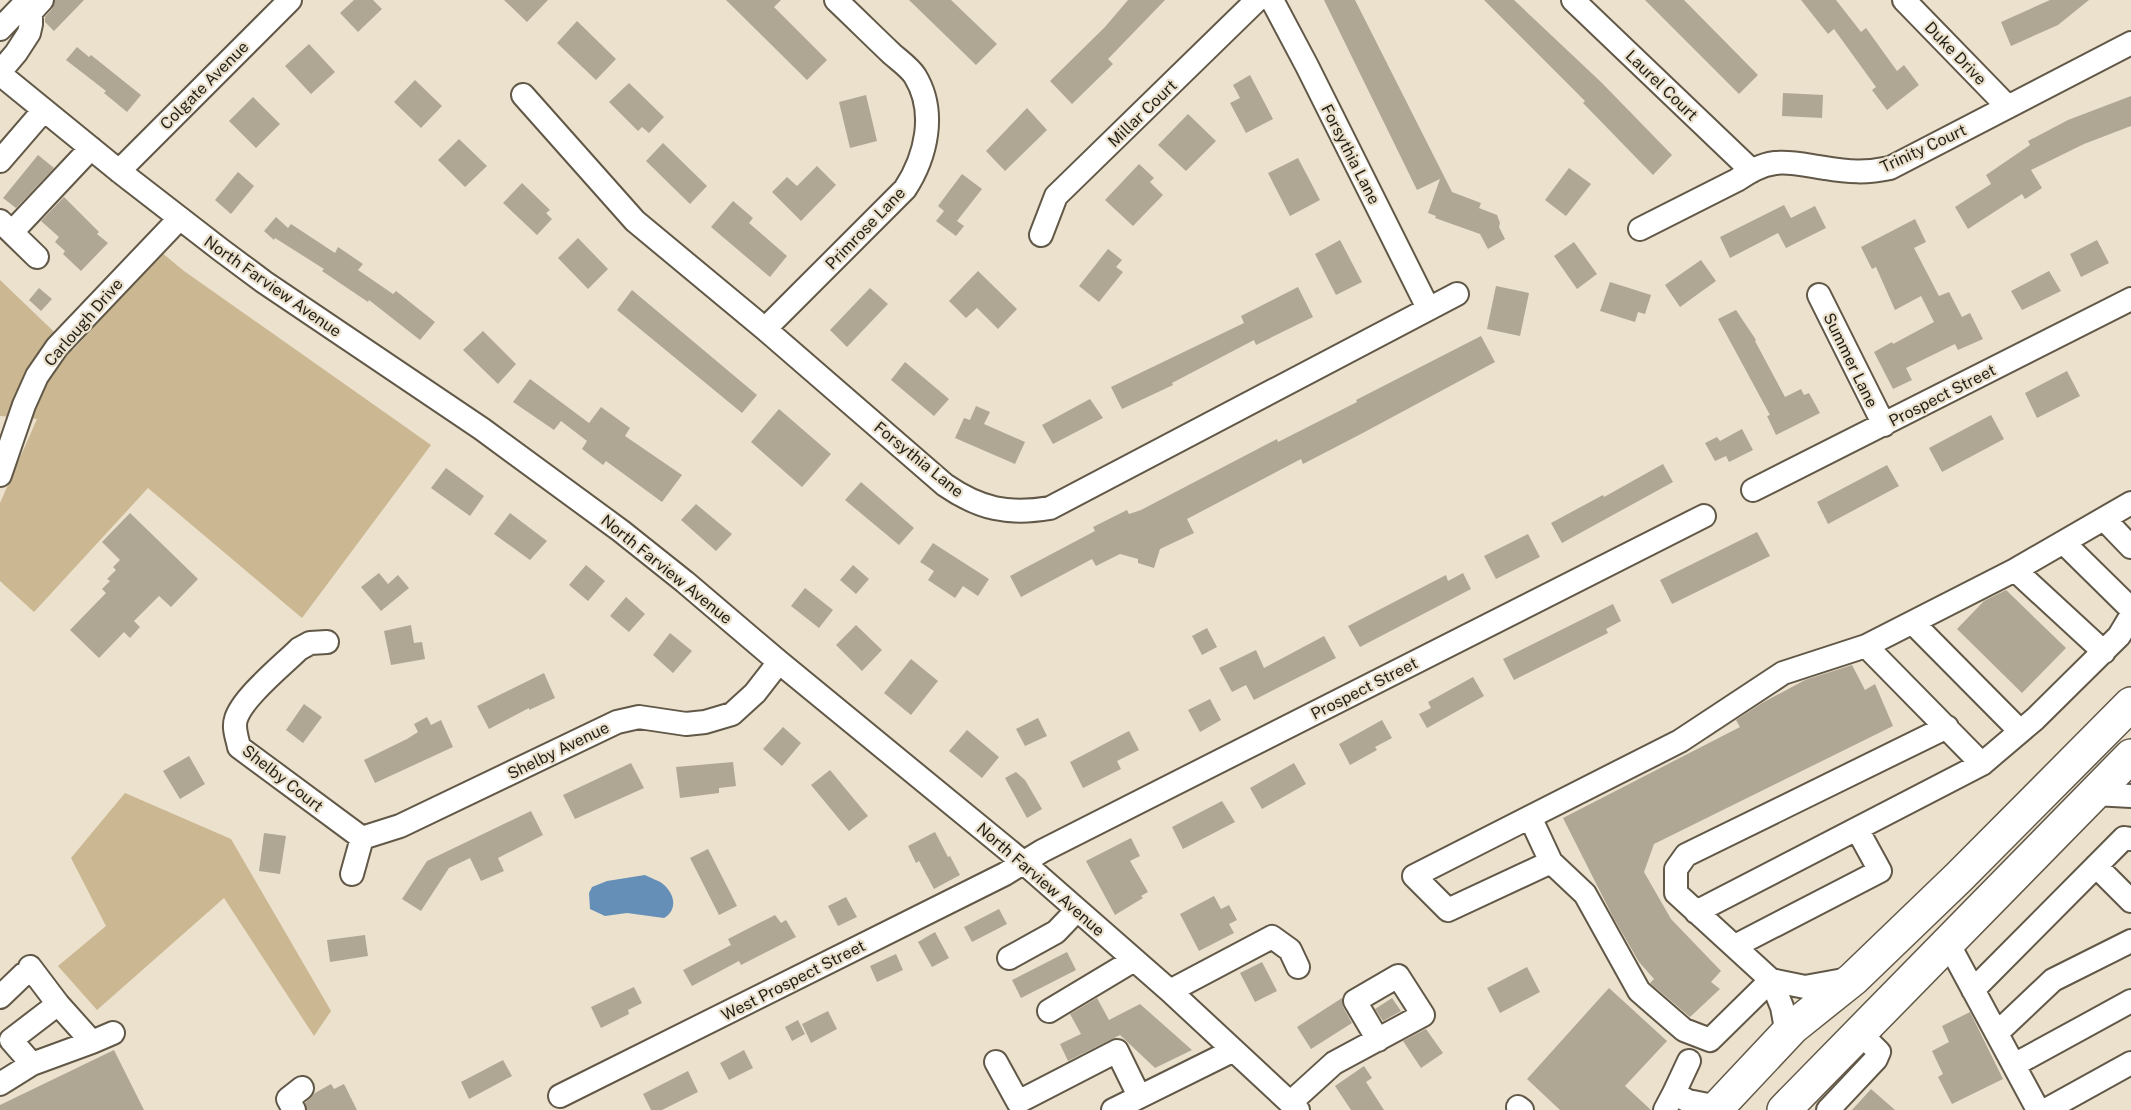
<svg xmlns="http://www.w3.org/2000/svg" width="2131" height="1110" viewBox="0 0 2131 1110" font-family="'Public Sans',sans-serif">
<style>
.green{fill:#cbb791}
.water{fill:#668fb8}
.building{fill:#b0a694}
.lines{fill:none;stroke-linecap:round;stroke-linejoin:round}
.minor-casing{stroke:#615847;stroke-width:26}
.highway-casing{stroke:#615847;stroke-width:36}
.minor{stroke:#fff;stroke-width:22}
.highway{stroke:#fff;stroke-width:33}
.labels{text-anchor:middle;stroke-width:4.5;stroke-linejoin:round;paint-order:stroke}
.street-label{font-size:16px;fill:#221f17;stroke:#ebe1cd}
</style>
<rect width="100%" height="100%" fill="#ebe1cd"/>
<path class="green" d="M161 252 184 271 431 445 302 618 148 488 34 612 0 581V503L37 419 0 416V280L73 350Z
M125 793 231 839 331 1011 314 1036 224 898 97 1010 58 966 106 926 71 858Z"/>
<path class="water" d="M645 875C650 878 658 880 663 884 675 894 678 910 664 918L627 913 605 916 590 909 589 893 592 887 607 881Z"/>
<path class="building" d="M55 0H84L54 31 45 22V17L52 9Z
M354 0H373L382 9 358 32 340 13Z
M504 0H548L527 22Z
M726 0H781L774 7 827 60 807 80Z
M909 0H951L997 44 976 65Z
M1128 0H1165L1108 59 1113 64 1072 104 1050 81 1105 27Z
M1324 0H1355L1452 192 1481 203 1479 208 1497 215 1500 223 1499 227 1505 239 1488 249 1480 234 1435 218 1436 216 1428 213 1440 179 1417 190Z
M1484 0H1514L1602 83 1672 155 1653 175 1583 103 1585 101Z
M1645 0H1684L1758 75 1739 94Z
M1801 0H1836L1861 32 1866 28 1897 71 1904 65 1919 85 1887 110 1872 90 1876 87 1834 29 1828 34Z
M2050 0H2089L2058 25 2011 46 2001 22Z
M577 21 616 59 596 80 557 43Z
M309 44 335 72 311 94 285 66Z
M77 47 89 57 91 55 141 95 127 112 104 93 106 91 66 60Z
M1250 75 1273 119 1246 133 1230 103 1240 98 1233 85Z
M415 80 442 106 421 128 394 102Z
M629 83 664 117 649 133 642 127 638 131 609 102Z
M1783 93 1823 95 1822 118 1782 116Z
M866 95 877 141 850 148 839 102Z
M2131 96V126L2084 144 2031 170 2042 188 2025 199 2022 194 1968 229 1955 207 1991 184 1986 175 2030 145 2028 141 2068 120Z
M253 97 280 124 256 148 229 121Z
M1027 108 1047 130 1005 171 986 151Z
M1188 114 1216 141 1186 171 1158 145Z
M459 139 487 166 465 187 438 160Z
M663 143 707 186 690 204 646 161Z
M38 155 54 168 16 208 3 198Z
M1298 158 1320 200 1290 216 1268 173Z
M1139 164 1154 178 1150 182 1163 195 1133 226 1105 200Z
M817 166 836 185 801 221 772 192 787 177 797 186Z
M1569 168 1591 184 1566 216 1545 200Z
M238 172 254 186 231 214 215 200Z
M962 174 982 189 957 221 964 226 956 236 936 221 944 211 938 206Z
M522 183 550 210 546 213 552 219 537 235 503 203Z
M64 197 99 232 97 234 108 243 81 271 63 254 65 251 55 242 59 237 41 221Z
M733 201 753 218 749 223 787 256 770 277 711 227Z
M1784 205 1791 218 1815 206 1826 228 1786 248 1778 233 1730 258 1720 237Z
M276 217 288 228 291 224 335 253 338 247 363 264 358 270 393 294 396 291 435 322 420 340 369 300 368 302 322 271 324 269 275 238 274 240 264 231Z
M1915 219 1926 242 1914 248 1939 296 1949 292 1962 317 1970 313 1983 339 1958 350 1955 344 1906 368 1912 380 1893 389 1874 352 1892 342 1893 344 1934 322 1921 296 1895 310 1876 267 1872 269 1861 247Z
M578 238 608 269 588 289 558 258Z
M1340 240 1362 282 1336 295 1315 254Z
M2097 240 2109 263 2081 277 2070 254Z
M1574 242 1597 274 1577 289 1554 256Z
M1108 249 1122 260 1116 267 1123 272 1099 302 1079 286Z
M1701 260 1716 281 1680 307 1665 285Z
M978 271 1017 309 998 329 977 308 966 318 949 301Z
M2049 271 2061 291 2022 310 2011 291Z
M1610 282 1651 295 1645 314 1638 312 1635 322 1600 311Z
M1496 286 1529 293 1520 336 1487 329Z
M1298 287 1313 317 1256 345 1254 340 1172 383 1173 385 1122 409 1111 387 1244 323 1241 316Z
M39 288 52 299 41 311 29 300Z
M870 288 888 304 847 347 830 330Z
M632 290 757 395 742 413 617 310Z
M1736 310 1756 340 1755 341 1785 397 1801 389 1804 395 1809 393 1820 413 1776 435 1767 416 1770 415 1718 319Z
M483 331 516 364 498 384 463 350Z
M1481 336 1495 362 1359 435 1303 464 1301 459 1187 519 1194 533 1160 549 1154 568 1138 563V559L1120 554 1096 566 1092 559 1021 597 1010 576 1095 531 1093 527 1127 510 1129 514 1141 510 1277 439 1278 442 1357 402 1356 400Z
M905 362 949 399 934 416 891 380Z
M2067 371 2080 396 2037 418 2025 393Z
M530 379 589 423 601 407 630 428 625 436 682 475 662 502 606 461 603 465 582 449 587 441 561 421 554 430 513 402Z
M1090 399 1103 418 1053 444 1042 425Z
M976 406 990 412 984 424 1025 442 1015 464 955 438 964 418 970 420Z
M779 409 831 454 802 487 751 442Z
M1991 415 2004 439 1942 472 1929 448Z
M1742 429 1753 450 1729 462 1726 456 1715 461 1705 443 1717 437 1720 441Z
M1663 464 1673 482 1562 543 1551 523 1603 495 1604 497Z
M1887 465 1899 486 1828 524 1817 502Z
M446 468 484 496 470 516 431 488Z
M861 482 914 528 899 545 845 500Z
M696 504 732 534 716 551 681 520Z
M130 513 198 579 171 607 159 596 134 621 140 627 130 638 124 632 99 658 70 630 106 593 102 589 110 581 107 579 116 570 113 567 120 560 102 542Z
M510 513 547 541 530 560 494 534Z
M1757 532 1770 556 1672 604 1660 580Z
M1528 534 1540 557 1496 579 1484 556Z
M933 543 989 579 978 596 963 586 955 598 928 580 934 571 920 562Z
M586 565 605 581 588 601 569 585Z
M853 565 869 579 856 594 840 580Z
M379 573 388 584 398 575 409 588 381 611 361 587Z
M1463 573 1471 589 1360 647 1348 626 1446 575 1448 581Z
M805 588 833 610 819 628 791 606Z
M2006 590 2066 648 2022 693 1957 629 1984 601Z
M626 597 645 614 629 632 610 616Z
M1613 604 1621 621 1606 629 1608 633 1514 680 1503 659Z
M411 625 414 643 422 642 425 659 391 665 384 631Z
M856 625 882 650 862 671 836 645Z
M1207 628 1217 647 1202 655 1192 636Z
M670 633 692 651 673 673 653 655Z
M1324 636 1336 658 1254 700 1246 685 1232 692 1219 668 1256 650 1264 668Z
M911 659 938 681 911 715 884 693Z
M1852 665 1865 690 1875 684 1893 726 1654 844 1644 872 1671 919 1721 971 1711 982 1720 989 1690 1017 1650 983 1654 979 1639 962 1613 917 1563 818 1740 727 1736 720 1762 703 1805 680Z
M544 673 555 698 529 710V708L489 729 477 706Z
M1473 677 1484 696 1427 728 1419 714 1431 708 1428 702Z
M1210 699 1221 720 1200 732 1188 710Z
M304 704 322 717 303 743 286 730Z
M427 717 431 725 441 720 453 747 375 783 364 760 407 739 418 732 414 724Z
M1038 718 1047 736 1025 746 1016 729Z
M1382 720 1392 738 1375 747 1377 750 1350 765 1339 744Z
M783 727 801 743 782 766 763 749Z
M967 730 999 757 982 778 949 751Z
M1129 731 1139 750 1117 761 1121 769 1083 788 1070 762Z
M189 756 205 784 180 799 163 771Z
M733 762 736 786 719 788V793L680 798 676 767Z
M631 763 644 788 575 819 563 795Z
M1294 763 1306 784 1262 809 1250 788Z
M830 770 868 816 849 831 811 785Z
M1016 772 1025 780 1042 809 1027 818 1005 778Z
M1222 801 1235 822 1183 849 1172 827Z
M531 811 543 835 498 858 504 871 481 881 470 858 449 868 421 911 402 899 427 861Z
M935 832 948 857 950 856 960 875 934 889 919 861 916 863 908 846Z
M264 833 286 836 280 874 259 871Z
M1131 838 1140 856 1130 861 1148 892 1141 896 1143 898 1115 915 1086 861Z
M708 849 737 906 719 915 690 858Z
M1214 896 1221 909 1229 905 1237 920 1229 924 1234 933 1199 951 1180 914Z
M846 897 857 917 838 926 828 906Z
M999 909 1007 924 972 942 964 927Z
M775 915 781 923 786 920 796 937 741 965 739 961 692 986 683 970 731 945 728 939Z
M935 932 949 958 932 967 918 942Z
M365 935 368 956 330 962 327 940Z
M1067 952 1076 970 1021 998 1012 980Z
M896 954 903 970 877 982 870 966Z
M1262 962 1277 991 1255 1002 1240 973Z
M1527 967 1540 992 1500 1013 1487 988Z
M634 987 642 1003 628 1010 629 1014 601 1028 591 1007Z
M1609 988 1667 1041 1625 1086 1651 1110H1560L1527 1079Z
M1097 998 1109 1020 1140 1004 1192 1050 1155 1068 1120 1035 1068 1061 1060 1044 1081 1034 1070 1014Z
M1342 998 1343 1007 1352 1023 1311 1049 1297 1027Z
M1392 998 1401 1011 1383 1021 1375 1009Z
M828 1011 837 1029 811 1043 802 1024Z
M1970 1012 2003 1079 1952 1104 1938 1077 1943 1074 1932 1051 1949 1042 1942 1026Z
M798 1020 805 1034 792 1041 785 1027Z
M1426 1029 1443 1053 1421 1068 1403 1041Z
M114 1050 144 1110H0V1105Z
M744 1050 753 1068 729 1080 720 1063Z
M503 1060 512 1076 469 1099 461 1082Z
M1364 1066 1372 1078 1366 1082 1384 1110H1351L1335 1086Z
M688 1071 698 1092 662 1110H651L643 1094Z
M331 1084 334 1089 344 1084 357 1110H307L305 1103 315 1093Z
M1871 1089 1895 1110H1852Z"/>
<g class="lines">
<defs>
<path id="minor" d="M1272 0 1307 66 1428 308
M1573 0 1752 171
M1904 0 2008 107
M0 29 28 0
M0 72 16 53 29 33 31 24V12L42 0
M0 74 119 171 221 250 264 282 482 429 621 531 685 582 779 662 1024 863 1170 991 1298 1110
M523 95 635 221 765 329 945 485C980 509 1008 515 1050 508L1457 294
M0 161 44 110
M119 171 290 0
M0 221 37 257
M1640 229 1737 180C1749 172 1760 165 1775 163 1792 161 1809 166 1825 168 1848 172 1867 173 1890 168L2131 43
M12 232 91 148
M1041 235 1056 196 1257 0
M1819 295 1884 425
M765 329 905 189C926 157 937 112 915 76 910 68 900 61 892 54 873 36 855 18 836 0
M0 475 24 405 37 376 57 347 179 219
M1753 490 2131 299
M2105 520 2131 547
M2064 543 2131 609
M1913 623 2020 731
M327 642 310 643 299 649C283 665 242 698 236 719 233 728 237 737 239 747L362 838
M1866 646 1982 764
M2104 652 2015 570 2131 503
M2094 794 2131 796
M1530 817 1680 741 1783 673 1866 646 2015 570
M1551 862 1448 910 1414 876 1530 817 1551 862 1585 894 1639 991 1684 1030 1710 1040 1771 980
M2096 866 2131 901
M352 874 362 838 400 826 617 722 639 717 686 724 705 722 732 714 755 693 779 662
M1696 912 1982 764 2035 719 2119 636 2131 616
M1948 943 2038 1110
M1735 946 1880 871 1857 829
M1009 958 1056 932 1077 910
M30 967 58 1004
M1771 980 1805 987 1849 979
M1973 990 2124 838 2131 839
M1170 991 1272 937 1290 950 1298 967
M0 997 24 974
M1049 1011 1134 960
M1997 1033 2053 980 2131 941
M1787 1034 1782 1007 1771 980 1676 893V869L1686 855 1947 727
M92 1042 32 1064 11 1040 58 1004 92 1042 113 1033
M996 1062 1018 1102 1117 1051 1139 1096
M2014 1065 2131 1001
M0 1084 32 1064
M1674 1093 1689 1061
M560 1096 1005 874 1042 851 1704 516
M1290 1103 1334 1063 1423 1015 1398 976 1355 1001 1378 1040
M1518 1107 1522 1110
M294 1110 288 1099 302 1088
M1113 1110 1232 1051
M1665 1110 1674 1093 1688 1101 1718 1107
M1828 1110 1876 1059 1879 1052 1859 1032
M2046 1110 2131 1063"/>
<path id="highway" d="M1715 1110 1793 1027 1853 979 1959 877 2131 704
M1784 1110 2131 756"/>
</defs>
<use href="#minor" class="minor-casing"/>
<use href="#highway" class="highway-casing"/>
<use href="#minor" class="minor"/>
<use href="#highway" class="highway"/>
</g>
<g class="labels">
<g class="street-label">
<text transform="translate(1956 53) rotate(46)" y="6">Duke Drive</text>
<text transform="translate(204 85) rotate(-45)" y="6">Colgate Avenue</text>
<text transform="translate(1662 85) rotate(44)" y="6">Laurel Court</text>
<text transform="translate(1142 113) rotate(-44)" y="6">Millar Court</text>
<text transform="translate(1923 148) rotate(-25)" y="6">Trinity Court</text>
<text transform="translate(1351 154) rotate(63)" y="6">Forsythia Lane</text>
<text transform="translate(865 228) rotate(-46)" y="6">Primrose Lane</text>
<text transform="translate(273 286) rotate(35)" y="6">North Farview Avenue</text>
<text transform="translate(83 322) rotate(-49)" y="6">Carlough Drive</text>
<text transform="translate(1851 360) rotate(64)" y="6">Summer Lane</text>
<text transform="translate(1942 395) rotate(-27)" y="6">Prospect Street</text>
<text transform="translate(919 459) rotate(39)" y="6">Forsythia Lane</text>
<text transform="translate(667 569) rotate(39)" y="6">North Farview Avenue</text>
<text transform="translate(1364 688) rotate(-27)" y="6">Prospect Street</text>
<text transform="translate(558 750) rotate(-26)" y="6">Shelby Avenue</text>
<text transform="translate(283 778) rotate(38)" y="6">Shelby Court</text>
<text transform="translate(1041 879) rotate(41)" y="6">North Farview Avenue</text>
<text transform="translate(793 980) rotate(-27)" y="6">West Prospect Street</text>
</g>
</g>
</svg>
